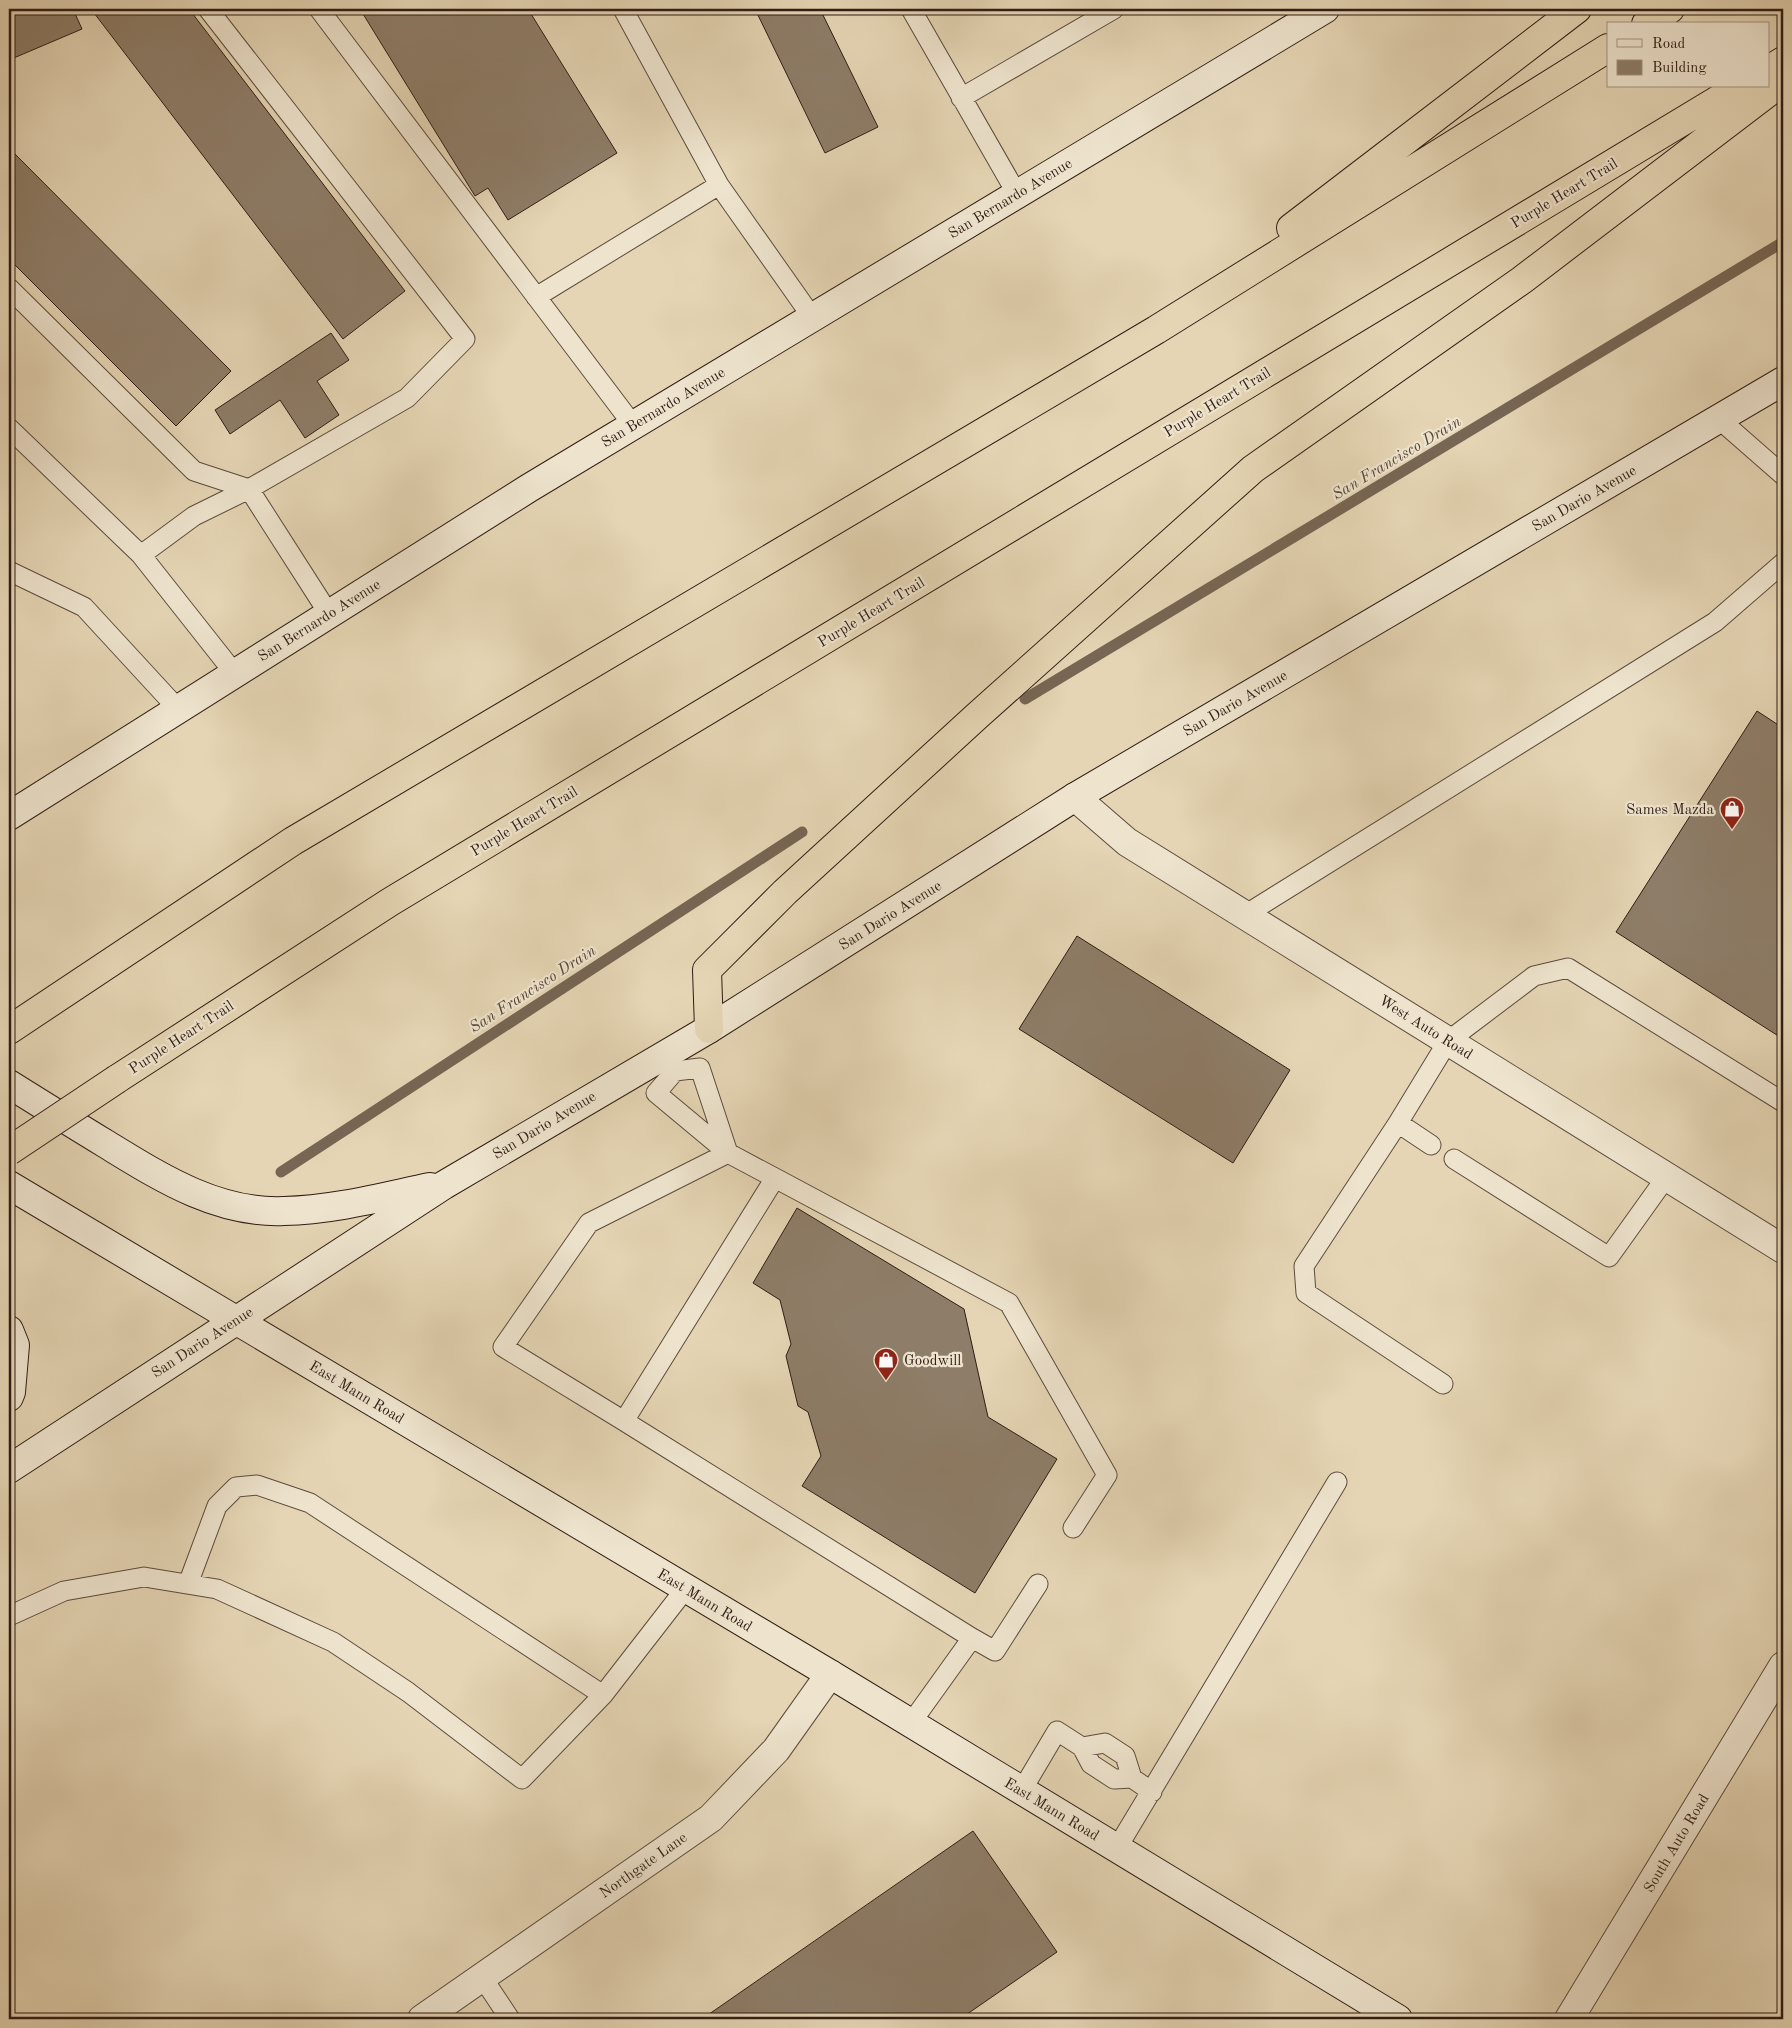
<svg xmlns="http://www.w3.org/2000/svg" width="1792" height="2028" viewBox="0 0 1792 2028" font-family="'Old Standard TT',serif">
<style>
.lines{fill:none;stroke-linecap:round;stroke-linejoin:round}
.stream{stroke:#776654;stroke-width:11}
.building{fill:#8e7d68;stroke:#2f1d15}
.lane-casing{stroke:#5c4b3d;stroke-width:21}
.street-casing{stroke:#5c4b3d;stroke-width:30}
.secondary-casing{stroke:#2f1d15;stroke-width:30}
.highway-casing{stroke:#2f1d15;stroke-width:30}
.lane{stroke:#eee4ce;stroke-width:19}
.street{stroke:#eee4ce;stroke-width:28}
.secondary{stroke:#eee4ce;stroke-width:28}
.highway{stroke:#e5d5b4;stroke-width:28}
.highway-bridge-casing{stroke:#2f1d15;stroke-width:30;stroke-linecap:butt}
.highway-bridge{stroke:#e5d5b4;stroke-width:28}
.labels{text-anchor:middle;stroke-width:4.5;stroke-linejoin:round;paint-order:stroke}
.street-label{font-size:15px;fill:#2f1d15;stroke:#eee4ce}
.poi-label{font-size:15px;fill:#2f1d15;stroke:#eee4ce;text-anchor:end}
.water-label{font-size:16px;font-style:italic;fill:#59473a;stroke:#eee4ce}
</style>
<rect width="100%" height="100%" fill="#e5d5b4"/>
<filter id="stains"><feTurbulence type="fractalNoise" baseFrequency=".004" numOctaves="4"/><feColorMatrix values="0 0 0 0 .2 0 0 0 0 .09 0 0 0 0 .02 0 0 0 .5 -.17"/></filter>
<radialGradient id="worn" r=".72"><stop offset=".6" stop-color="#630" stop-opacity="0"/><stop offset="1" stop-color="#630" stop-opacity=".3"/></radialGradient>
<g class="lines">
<path class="stream" d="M1025 699 1783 242
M281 1172 802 832"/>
</g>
<path class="building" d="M9 9H73L82 29 9 60Z
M91 9H189L405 291 343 339Z
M360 9H528L617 153 508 220 488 188 475 196Z
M755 9H820L878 127 825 153Z
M9 148 231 371 176 426 9 259Z
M331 333 349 360 317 381 339 415 305 438 280 400 230 434 215 410Z
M1757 711 1783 728V1039L1616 932Z
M1077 936 1290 1070 1233 1163 1019 1029Z
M797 1208 964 1309 988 1417 1057 1459 975 1593 802 1486 821 1456 808 1412 798 1406 786 1356 791 1344 780 1300 753 1283Z
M973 1831 1057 1952 960 2019H702Z"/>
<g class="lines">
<defs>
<path id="lane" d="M319 9 633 425
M623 9 719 185 812 317
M911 9 1017 194
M961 98 1114 9
M9 288 194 471 249 489 329 614
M536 297 719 185
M1719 419 1783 475
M9 428 141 555 235 674
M141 555 194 516 249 489 407 398 465 339 208 9
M9 571 84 607 178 709
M1245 915 1715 622 1783 563
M1398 1123 1304 1266 1306 1293 1443 1384
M1431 1145 1398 1123 1448 1041 1534 976 1568 968 1783 1102
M728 1153 700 1068 675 1071 656 1093 728 1153 775 1178 624 1421 972 1638 911 1723
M1454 1159 1609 1257 1667 1176
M775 1178 1009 1303 1107 1475 1073 1528
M624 1421 503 1347 589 1223 728 1153
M188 1584 217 1506 236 1487 257 1485 310 1503 603 1695
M9 1616 64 1591 144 1577 217 1589 333 1642 408 1692 522 1779 603 1695 686 1588
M972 1638 995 1651 1038 1584
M1132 1778 1114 1779 1091 1764 1082 1747 1105 1743 1125 1756 1132 1778 1152 1792
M1022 1790 1057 1731 1082 1747
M1117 1848 1337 1482
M482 1977 510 2019"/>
<path id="street" d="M1075 797 1127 842 1783 1249
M422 2019 711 1818 776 1750 830 1674
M1569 2019 1783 1666"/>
<path id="secondary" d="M9 816 529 488 1325 9
M9 1084C41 1104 73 1124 106 1144 160 1177 217 1214 284 1211 333 1210 382 1197 430 1187
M9 1185 830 1674 1398 2019
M9 1330 15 1345 11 1392 9 1397
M9 1469 444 1185 709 1029 1075 797 1783 381"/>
<path id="highway" d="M1646 24 1670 9
M1768 70 1783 61
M1291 228 1577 9
M709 1029 707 970 785 892 977 716 1253 469 1522 280 1783 81
M9 1030 293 841 1156 330 1608 48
M117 1079 390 902 1741 86"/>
</defs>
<use href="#lane" class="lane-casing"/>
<use href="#street" class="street-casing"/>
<use href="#secondary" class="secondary-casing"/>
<use href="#highway" class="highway-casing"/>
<use href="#lane" class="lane"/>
<use href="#street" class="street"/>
<use href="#secondary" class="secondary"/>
<use href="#highway" class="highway"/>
<defs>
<path id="highway-bridge" d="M9 1151 117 1079"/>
</defs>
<use href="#highway-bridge" class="highway-bridge-casing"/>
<use href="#highway-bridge" class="highway-bridge"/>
</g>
<defs>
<symbol id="shop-pin" viewBox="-11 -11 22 30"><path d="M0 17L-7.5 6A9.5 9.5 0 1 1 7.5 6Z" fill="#8f2418" stroke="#eee4ce"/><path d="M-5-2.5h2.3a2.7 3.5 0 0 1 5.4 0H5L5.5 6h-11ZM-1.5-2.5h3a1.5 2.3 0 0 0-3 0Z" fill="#fff"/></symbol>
</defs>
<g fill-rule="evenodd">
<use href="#shop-pin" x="1718" y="795" width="28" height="38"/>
<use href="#shop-pin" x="872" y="1346" width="28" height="38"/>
</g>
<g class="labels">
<g class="street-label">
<text transform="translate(1564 193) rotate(-31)" y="5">Purple Heart Trail</text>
<text transform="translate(1010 198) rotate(-31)" y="5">San Bernardo Avenue</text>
<text transform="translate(1217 402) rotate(-31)" y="5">Purple Heart Trail</text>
<text transform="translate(663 407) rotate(-31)" y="5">San Bernardo Avenue</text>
<text transform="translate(1584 498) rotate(-30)" y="5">San Dario Avenue</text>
<text transform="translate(871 612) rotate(-31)" y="5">Purple Heart Trail</text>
<text transform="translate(319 620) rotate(-32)" y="5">San Bernardo Avenue</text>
<text transform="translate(1235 703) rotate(-30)" y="5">San Dario Avenue</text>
<text transform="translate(524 821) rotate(-31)" y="5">Purple Heart Trail</text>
<text transform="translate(890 915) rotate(-32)" y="5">San Dario Avenue</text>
<text transform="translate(1426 1027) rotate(32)" y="5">West Auto Road</text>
<text transform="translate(181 1037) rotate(-33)" y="5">Purple Heart Trail</text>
<text transform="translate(544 1125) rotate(-31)" y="5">San Dario Avenue</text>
<text transform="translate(202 1342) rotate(-33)" y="5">San Dario Avenue</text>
<text transform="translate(357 1392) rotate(31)" y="5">East Mann Road</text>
<text transform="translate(705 1600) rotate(31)" y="5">East Mann Road</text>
<text transform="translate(1052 1809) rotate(31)" y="5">East Mann Road</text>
<text transform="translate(1676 1843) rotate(-59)" y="5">South Auto Road</text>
<text transform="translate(643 1865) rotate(-35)" y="5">Northgate Lane</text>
</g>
<g class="poi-label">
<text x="1714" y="814">Sames Mazda</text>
<text x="904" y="1365" text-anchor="start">Goodwill</text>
</g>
<g class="water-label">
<text transform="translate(1396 457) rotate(-31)" y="6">San Francisco Drain</text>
<text transform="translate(532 988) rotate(-33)" y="6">San Francisco Drain</text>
</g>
</g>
<rect width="1792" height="2028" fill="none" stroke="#e5d5b4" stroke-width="30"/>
<rect x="10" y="10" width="1772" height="2008" fill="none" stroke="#2f1d15" stroke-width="2.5"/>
<rect x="15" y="15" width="1762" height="1998" fill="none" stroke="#2f1d15"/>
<rect x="1607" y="22" width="162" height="65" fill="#eee4ce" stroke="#a29484"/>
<rect x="1617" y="39" width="25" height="8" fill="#eee4ce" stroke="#a29484"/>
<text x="1652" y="48" font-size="15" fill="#2f1d15">Road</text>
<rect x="1617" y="60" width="25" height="15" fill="#8e7d68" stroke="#a29484"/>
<text x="1652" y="72" font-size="15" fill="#2f1d15">Building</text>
<rect width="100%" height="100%" filter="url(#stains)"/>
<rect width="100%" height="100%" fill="url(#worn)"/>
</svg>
